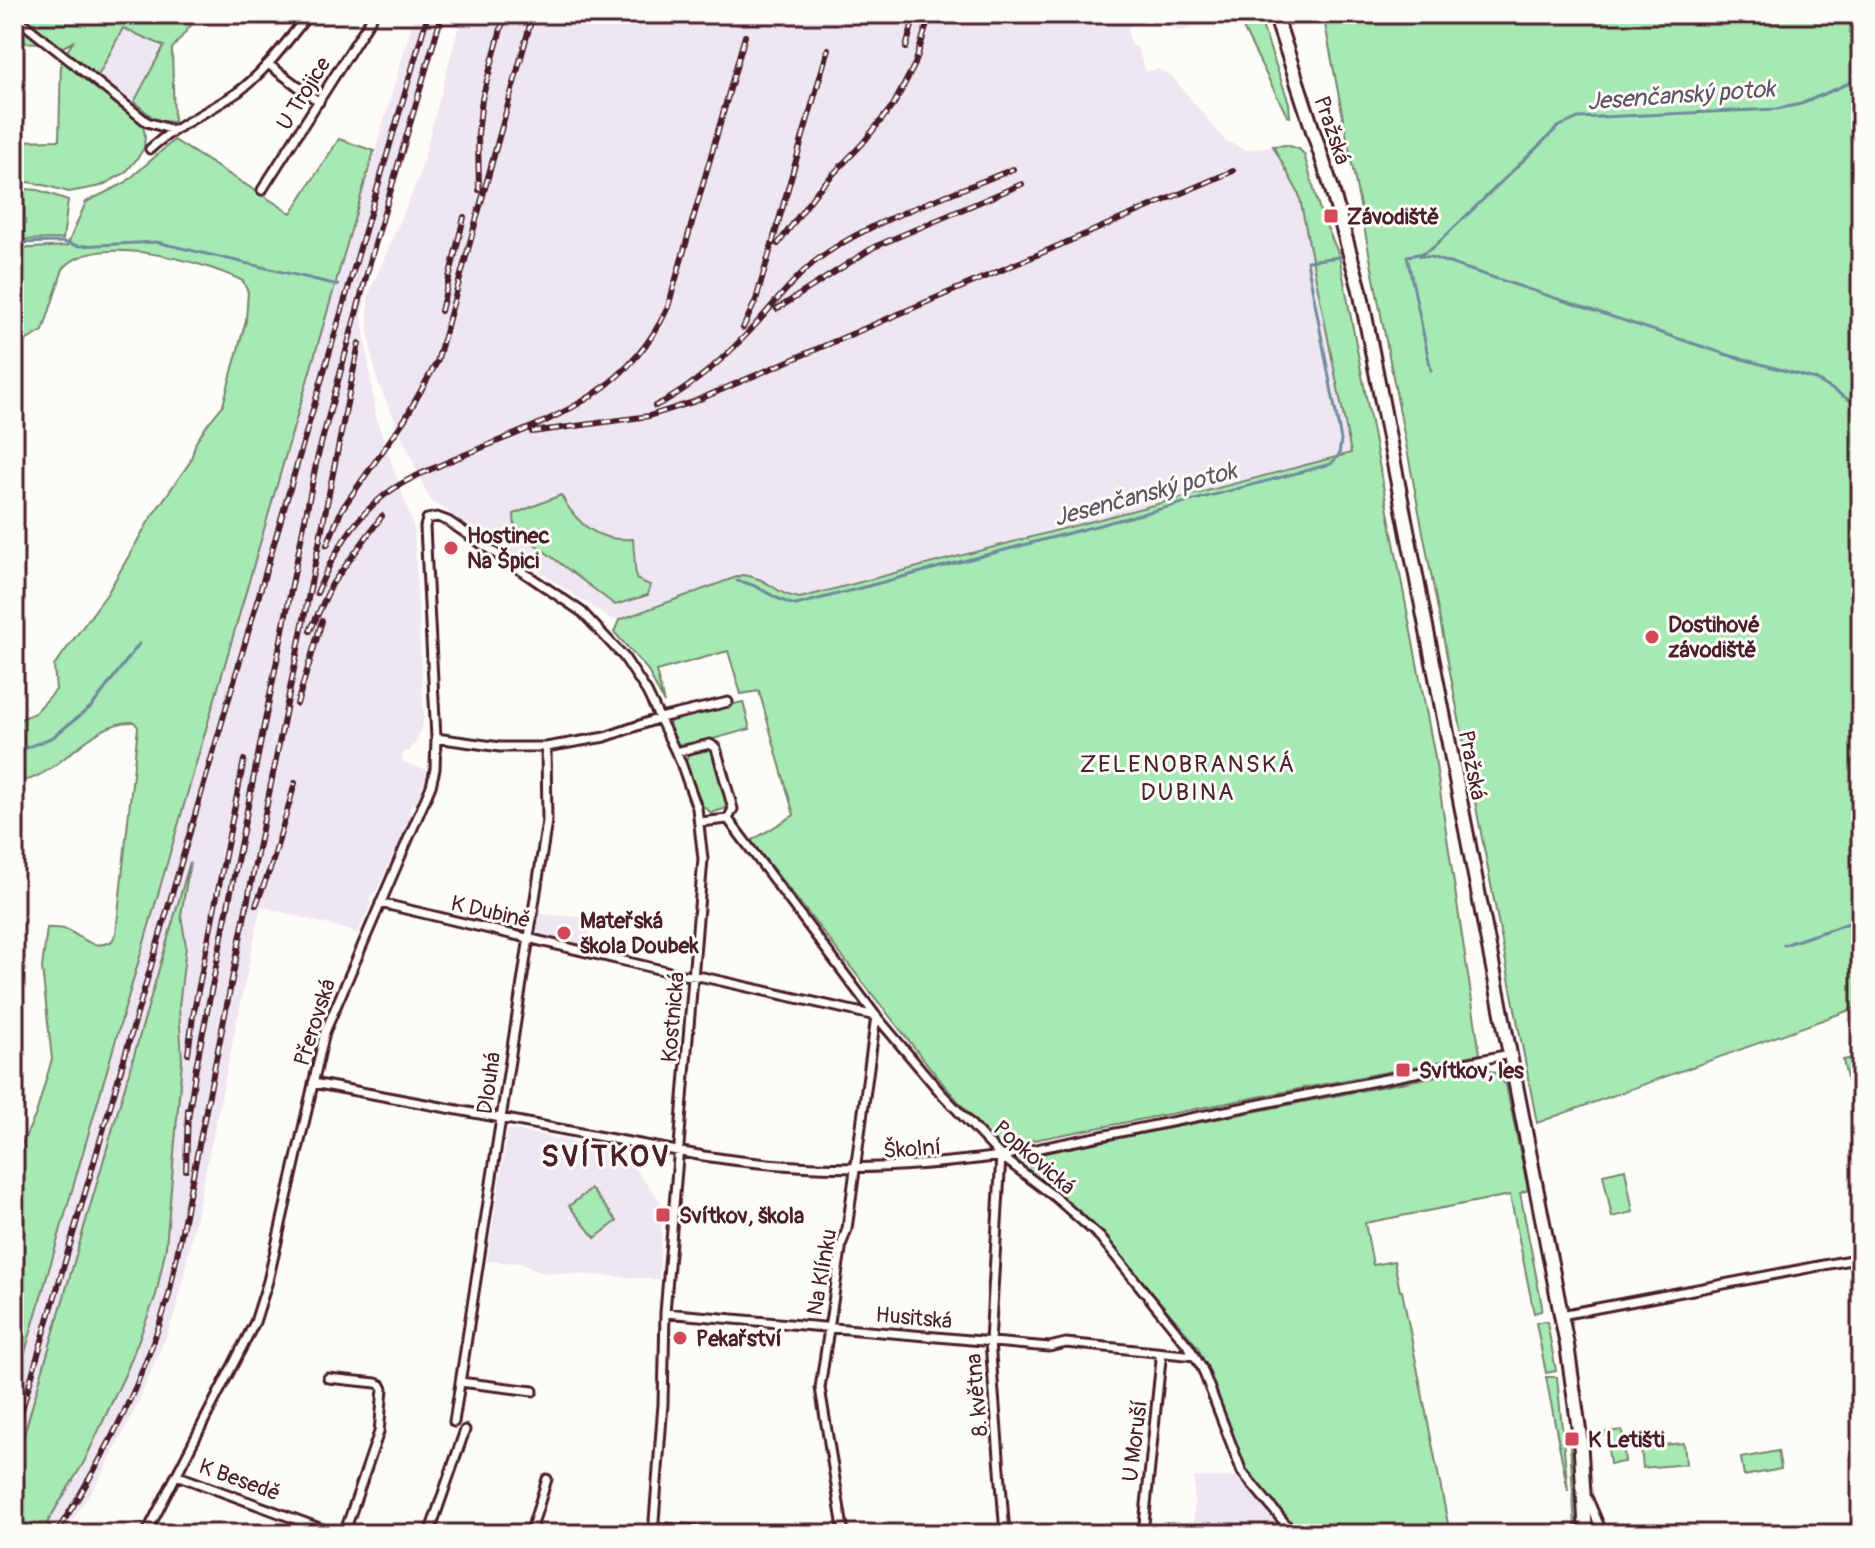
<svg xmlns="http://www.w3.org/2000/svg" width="1875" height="1548" viewBox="0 0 1875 1548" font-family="Pangolin,sans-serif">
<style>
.built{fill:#eee6f1}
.green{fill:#a6e9b3;stroke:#78846f;stroke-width:2}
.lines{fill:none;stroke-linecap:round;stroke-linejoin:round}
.stream{stroke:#6f8b9c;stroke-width:3}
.minor-casing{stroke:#4a1f2b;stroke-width:13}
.primary-casing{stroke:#4a1f2b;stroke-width:18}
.minor{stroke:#fdfcf7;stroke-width:7}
.primary{stroke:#fdfcf7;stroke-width:12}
.rail-casing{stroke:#4a1f2b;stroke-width:6}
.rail{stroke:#fdfcf7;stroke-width:3;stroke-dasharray:9;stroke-linecap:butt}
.poi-dot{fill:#d1495b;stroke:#fdfcf7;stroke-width:3}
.labels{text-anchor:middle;stroke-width:6;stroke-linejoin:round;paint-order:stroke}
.street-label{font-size:22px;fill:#4a1f2b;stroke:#fdfcf7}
.poi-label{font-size:22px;font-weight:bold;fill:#4a1f2b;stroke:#fdfcf7;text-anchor:start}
.water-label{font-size:24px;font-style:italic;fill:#5d5564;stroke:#fdfcf7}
.neighbourhood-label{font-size:24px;letter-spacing:2px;fill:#4a1f2b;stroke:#fdfcf7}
.district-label{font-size:30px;font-weight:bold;letter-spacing:2px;fill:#4a1f2b;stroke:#fdfcf7}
</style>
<rect width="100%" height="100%" fill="#fdfcf7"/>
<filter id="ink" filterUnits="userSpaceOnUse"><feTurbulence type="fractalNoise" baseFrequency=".0125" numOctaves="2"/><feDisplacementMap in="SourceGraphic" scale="16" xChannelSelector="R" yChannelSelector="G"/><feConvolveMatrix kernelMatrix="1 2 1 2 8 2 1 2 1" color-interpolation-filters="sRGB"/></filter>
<g filter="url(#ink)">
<path class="built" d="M415 14H446L369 277 362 315 376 418 414 528 424 719 415 745H412L410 752 404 751 402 762 427 770 426 778 416 804H412L409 812 412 815 376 892H373L369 900 371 903 358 933 261 906 176 1312 137 1405 102 1475 63 1534H55L47 1523 84 1462 127 1370 156 1295 166 1247 182 1061 179 1007 186 946 181 915 188 872 14 1469V1390Z
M462 14H1223L1224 19 1179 31 1138 16 1129 20 1133 23 1127 30 1132 47 1136 46 1146 72 1158 69 1172 76 1225 141 1246 150 1273 146 1299 194 1351 453 800 598 786 596 757 576 742 575 619 620 611 619 430 500 377 380 368 333V296L419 177Z
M123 28 164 46 134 102 96 78Z
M538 914 593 918 587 947 540 936 536 930Z
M508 1129 621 1151 663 1205 659 1279 539 1272 521 1263 487 1261Z
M1194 1477H1242L1288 1530V1534H1194Z"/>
<path class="green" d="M20 14H200L172 49 174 122 157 121 134 102 164 46 123 28 97 78 110 100 143 125 145 135 144 148 137 159 125 173 101 186 69 192 40 184 14 180V141L59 140 61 60 73 42 61 48Z
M1236 14H1258L1289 103 1290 117 1287 116Z
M1323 14H1861V1006L1537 1123Z
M14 23 39 43 14 42Z
M339 139 374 151 14 1390V1161L36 1114 52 1059 42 968 47 928C54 928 61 927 67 930 84 938 93 951 112 941L116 933 138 727 134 722C96 720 66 765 33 778 28 781 20 780 14 781V722L35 713 56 690 54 666 107 594 150 519 190 462 196 442 207 425 223 405 246 320 248 292 243 281C205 262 95 231 63 269L43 331 27 340 14 358V249L67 246 86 202 125 183 174 140 291 213Z
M1286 145 1299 149 1304 154 1320 211 1339 255 1434 752 1480 1054 998 1147 944 1085 751 841 794 815 759 691 741 694 728 651 656 671 664 703 647 669 614 632 619 620 742 575C769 577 775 595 800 598L1351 453 1299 194 1273 146Z
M14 188 38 190 68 200 63 239 14 240Z
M561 495C577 525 598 542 633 539L636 579 650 585 648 595 615 605 515 529 514 514Z
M743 702 750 729 687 746 678 744 669 727 670 721 675 718Z
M707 748 714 749 728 800 727 808 711 813 700 803 685 764 689 753Z
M190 862 181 915 186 946 179 1007 182 1061 166 1247 156 1295 127 1370 84 1462 47 1523 55 1534H14V1469Z
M1861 1056V1102L1852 1104 1843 1060Z
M1478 1068 1494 1072 1506 1085 1528 1190 1520 1193 1542 1306 1541 1311 1534 1313 1510 1195 1365 1223 1373 1265 1394 1261 1400 1291H1402L1450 1534H1297L1246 1477 1198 1347 1102 1233 1011 1159Z
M1625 1169 1633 1212 1612 1217 1603 1174Z
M591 1189 617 1221 595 1238 569 1206Z
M1543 1321 1547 1322 1556 1371 1546 1373 1536 1323Z
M1546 1377H1557L1568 1491Z
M1622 1430 1625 1462 1610 1464 1606 1432Z
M1572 1441 1576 1455 1580 1529 1575 1528 1570 1442Z
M1684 1443 1686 1464 1643 1468 1641 1447Z
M1778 1451 1781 1469 1744 1476 1741 1458Z"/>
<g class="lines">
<path class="stream" d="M14 243 63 242 79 246 156 242 338 285
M1420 256 1431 257 1728 355 1815 379 1861 407
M1431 370 1407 256 1424 253 1434 247 1558 127 1578 118 1777 109 1801 104 1861 78
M737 581C759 583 774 601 796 605L1331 464 1339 455 1341 440 1307 261 1340 257
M14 753 53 737 92 706 139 644
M1784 945 1861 919"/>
<defs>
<path id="minor" d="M14 16 147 122 173 130
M268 64 319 102
M150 149C176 125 209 112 238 92 266 71 287 41 309 14
M262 190 374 14
M436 738 500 747H546L605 737 660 718 728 702
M676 752 710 744 716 748 733 809 728 819
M700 822 728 819 876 1016 940 1092 1001 1156 1055 1197 1100 1237 1189 1347 1202 1368 1242 1472 1294 1534
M380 903 683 975 703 977 876 1016
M313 1083 704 1156C810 1173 895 1170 1001 1156L1510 1054
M1001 1156 990 1342 1005 1534
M665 1313 1049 1347 1066 1343 1195 1356
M1561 1315 1861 1258
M328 1378 376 1383 381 1385 383 1389 379 1432 344 1534
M460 1382 533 1391
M454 1422 547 821 546 747
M176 1475 336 1534
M1588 1499 1603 1534
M654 1527 740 1534
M146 1534 255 1322 268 1281 325 1032 431 786 435 769 436 738 425 527 427 519 437 517 448 521 582 612 624 657 647 692 681 763 697 808 703 859 665 1313 663 1404 653 1534
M429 1534 465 1430
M530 1534 547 1479
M844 1534 820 1388 842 1243 847 1229 876 1016
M1143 1534 1161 1360 1159 1354"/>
<path id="primary" d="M1275 14 1331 186 1360 290 1567 1345 1580 1437 1586 1534"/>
</defs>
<use href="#minor" class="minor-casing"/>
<use href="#primary" class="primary-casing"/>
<use href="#minor" class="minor"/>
<use href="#primary" class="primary"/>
<defs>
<path id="rail" d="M906 48 915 14
M479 190 478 134 482 99 505 14
M778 244 818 190 863 143 894 104 915 64 930 14
M777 309 874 247 1022 184
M441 311 464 217
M743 328 756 300 828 49
M655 406C689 390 720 362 746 335 769 311 788 284 813 263 864 222 951 195 1013 169
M532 432 649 416 693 402 1233 171
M327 545 342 509 405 419 437 362 533 14
M317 593C331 558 350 523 381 498 401 481 427 471 450 461 539 422 624 403 668 307L745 36
M310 631 332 584 382 516
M297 704 322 621
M256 905 272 864 295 783
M188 1054 193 1016 244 760
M188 1119 196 1067 317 459 373 251 442 14
M186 1170 188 1110
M14 1437 428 14
M60 1527C108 1452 143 1381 169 1295L359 343"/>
</defs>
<use href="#rail" class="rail-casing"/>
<use href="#rail" class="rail"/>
</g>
</g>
<g class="poi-dot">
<rect x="1323" y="208" width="16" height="16" rx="4"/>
<circle cx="451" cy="548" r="8"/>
<circle cx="1652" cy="637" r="8"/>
<circle cx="564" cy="933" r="8"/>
<rect x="1395" y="1062" width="16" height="16" rx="4"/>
<rect x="655" y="1207" width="16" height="16" rx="4"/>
<circle cx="680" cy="1338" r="8"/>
<rect x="1564" y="1431" width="16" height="16" rx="4"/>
</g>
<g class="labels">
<g class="street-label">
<text transform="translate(303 93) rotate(-58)" y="8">U Trojice</text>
<text transform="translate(1333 130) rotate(71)" y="8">Pražská</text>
<text transform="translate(1473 765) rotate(79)" y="8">Pražská</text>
<text transform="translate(491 911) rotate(13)" y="8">K Dubině</text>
<text transform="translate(672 1017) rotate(-85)" y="8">Kostnická</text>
<text transform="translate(314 1022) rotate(-72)" y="8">Přerovská</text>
<text transform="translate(488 1083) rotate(-82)" y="8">Dlouhá</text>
<text transform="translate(912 1148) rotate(-4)" y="8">Školní</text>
<text transform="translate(1035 1157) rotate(41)" y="8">Popkovická</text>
<text transform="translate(821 1272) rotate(-80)" y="8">Na Klínku</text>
<text transform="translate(914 1317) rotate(5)" y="8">Husitská</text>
<text transform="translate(976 1395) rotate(-95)" y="8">8. května</text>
<text transform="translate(1134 1441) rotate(-83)" y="8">U Moruší</text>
<text transform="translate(240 1479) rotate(20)" y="8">K Besedě</text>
</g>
<g class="poi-label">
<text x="1347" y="224">Závodiště</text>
<text x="467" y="543">Hostinec<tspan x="467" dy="25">Na Špici</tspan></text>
<text x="1668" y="632">Dostihové<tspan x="1668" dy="25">závodiště</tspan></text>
<text x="580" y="928">Mateřská<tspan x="580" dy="25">škola Doubek</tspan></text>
<text x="1419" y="1078">Svítkov, les</text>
<text x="679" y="1223">Svítkov, škola</text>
<text x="696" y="1346">Pekařství</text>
<text x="1588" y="1447">K Letišti</text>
</g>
<g class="water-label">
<text transform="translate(1681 95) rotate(-4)" y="8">Jesenčanský potok</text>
<text transform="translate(1145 494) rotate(-15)" y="8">Jesenčanský potok</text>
</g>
<g class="neighbourhood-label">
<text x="1188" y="772">ZELENOBRANSKÁ<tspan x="1188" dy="28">DUBINA</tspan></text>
</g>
<g class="district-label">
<text x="606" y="1166">SVÍTKOV</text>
</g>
</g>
<rect width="1875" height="1548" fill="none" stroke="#fdfcf7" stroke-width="48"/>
<rect x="24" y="24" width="1827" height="1500" fill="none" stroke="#4a1f2b" stroke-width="3" filter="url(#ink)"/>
</svg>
